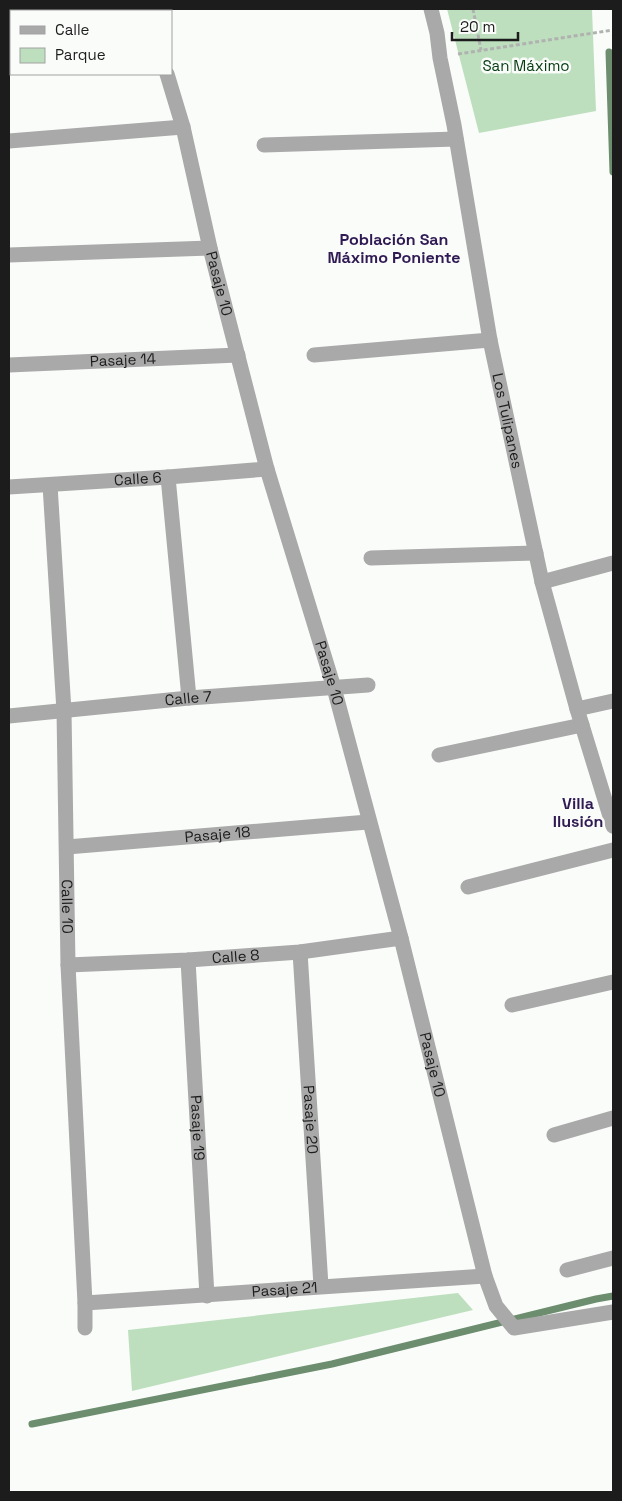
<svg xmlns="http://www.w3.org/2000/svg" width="622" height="1501" viewBox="0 0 622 1501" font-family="'Space Grotesk',sans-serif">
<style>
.green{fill:#bddfbe}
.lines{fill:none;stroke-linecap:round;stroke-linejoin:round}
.stream{stroke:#6c8d6e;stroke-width:7}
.path{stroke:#b0b2b0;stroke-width:3;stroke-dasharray:4 2.5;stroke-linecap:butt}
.minor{stroke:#a8a9a8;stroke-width:15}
.labels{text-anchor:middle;stroke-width:5;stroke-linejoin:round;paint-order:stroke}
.park-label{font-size:15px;fill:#043b10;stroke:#fafcfa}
.street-label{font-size:15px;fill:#1b1c1b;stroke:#fafcfa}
.neighbourhood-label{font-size:16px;font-weight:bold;fill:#301a53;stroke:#fafcfa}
</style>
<rect width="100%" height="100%" fill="#fafcfa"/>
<path class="green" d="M447 9H592L596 111 479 133Z
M458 1293 473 1310 132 1391 128 1330Z"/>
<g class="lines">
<path class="stream" d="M609 52 613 172
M32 1424 332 1364 596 1299 613 1296"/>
<path class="path" d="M473 9 481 50
M458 54 613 30"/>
<g class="minor">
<path d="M147 9 148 11"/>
<path id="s1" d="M431 9 437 33 440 58 454 125 490 340 542 582 577 709 613 826"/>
<path d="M9 11 39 9"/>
<path id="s2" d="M167 74 183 127 210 248 267 469 334 688 401 938 485 1276 496 1306 514 1328 613 1312"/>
<path d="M9 141 183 127"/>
<path d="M264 145 456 139"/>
<path d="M9 255 210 248"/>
<path d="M314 355 490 340"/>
<path id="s3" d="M9 365 238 355"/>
<path d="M168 477 189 698"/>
<path id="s4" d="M50 485 64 711 68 965 85 1303V1328"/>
<path id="s5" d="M9 487 168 477 267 469"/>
<path d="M371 558 536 553"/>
<path d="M542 582 613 563"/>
<path d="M577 709 613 701"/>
<path id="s6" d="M9 716 189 698 368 685"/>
<path d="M439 755 582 725"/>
<path id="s7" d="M67 847 368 822"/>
<path d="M468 887 613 850"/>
<path id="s8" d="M300 952 321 1286"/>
<path id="s9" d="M188 960 207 1296"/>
<path id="s10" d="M68 965 188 960 300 952 401 938"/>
<path d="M512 1005 613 982"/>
<path d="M554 1135 613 1118"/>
<path d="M567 1270 613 1258"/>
<path id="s11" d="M85 1303 485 1276"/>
</g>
</g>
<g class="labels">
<g class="park-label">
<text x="526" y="71">San Máximo</text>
</g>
<g class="street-label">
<text dy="5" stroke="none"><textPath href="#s2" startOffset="216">Pasaje 10</textPath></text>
<text dy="5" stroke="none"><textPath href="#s3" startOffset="114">Pasaje 14</textPath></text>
<text dy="5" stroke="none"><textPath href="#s1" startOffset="419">Los Tulipanes</textPath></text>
<text dy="5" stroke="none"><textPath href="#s5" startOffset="129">Calle 6</textPath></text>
<text dy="5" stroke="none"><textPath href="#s2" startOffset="621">Pasaje 10</textPath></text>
<text dy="5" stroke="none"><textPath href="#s6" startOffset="180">Calle 7</textPath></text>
<text dy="5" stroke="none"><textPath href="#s7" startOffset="151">Pasaje 18</textPath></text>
<text dy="5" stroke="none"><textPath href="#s4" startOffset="422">Calle 10</textPath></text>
<text dy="5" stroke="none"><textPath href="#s10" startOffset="168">Calle 8</textPath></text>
<text dy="5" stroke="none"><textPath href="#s2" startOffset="1026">Pasaje 10</textPath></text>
<text dy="5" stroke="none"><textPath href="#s8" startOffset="168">Pasaje 20</textPath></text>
<text dy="5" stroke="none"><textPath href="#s9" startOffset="168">Pasaje 19</textPath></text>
<text dy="5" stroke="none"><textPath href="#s11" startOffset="200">Pasaje 21</textPath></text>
</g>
<g class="neighbourhood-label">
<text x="394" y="245">Población San<tspan x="394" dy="18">Máximo Poniente</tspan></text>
<text x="578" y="809">Villa<tspan x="578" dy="18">Ilusión</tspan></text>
</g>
</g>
<rect width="622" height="1501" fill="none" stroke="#1b1c1b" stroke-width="20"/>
<rect x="10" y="10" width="162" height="65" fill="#fafcfa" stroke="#a1a2a1"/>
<rect x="20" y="26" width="25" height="8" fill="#a8a9a8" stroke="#a1a2a1"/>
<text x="55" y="35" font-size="15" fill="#1b1c1b">Calle</text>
<rect x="20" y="48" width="25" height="15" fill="#bddfbe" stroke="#a1a2a1"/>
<text x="55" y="60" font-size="15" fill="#1b1c1b">Parque</text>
<path d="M452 32v8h66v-8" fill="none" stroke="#1b1c1b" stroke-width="2.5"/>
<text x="460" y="32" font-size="15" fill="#1b1c1b" stroke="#fafcfa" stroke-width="4" paint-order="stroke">20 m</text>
</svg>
